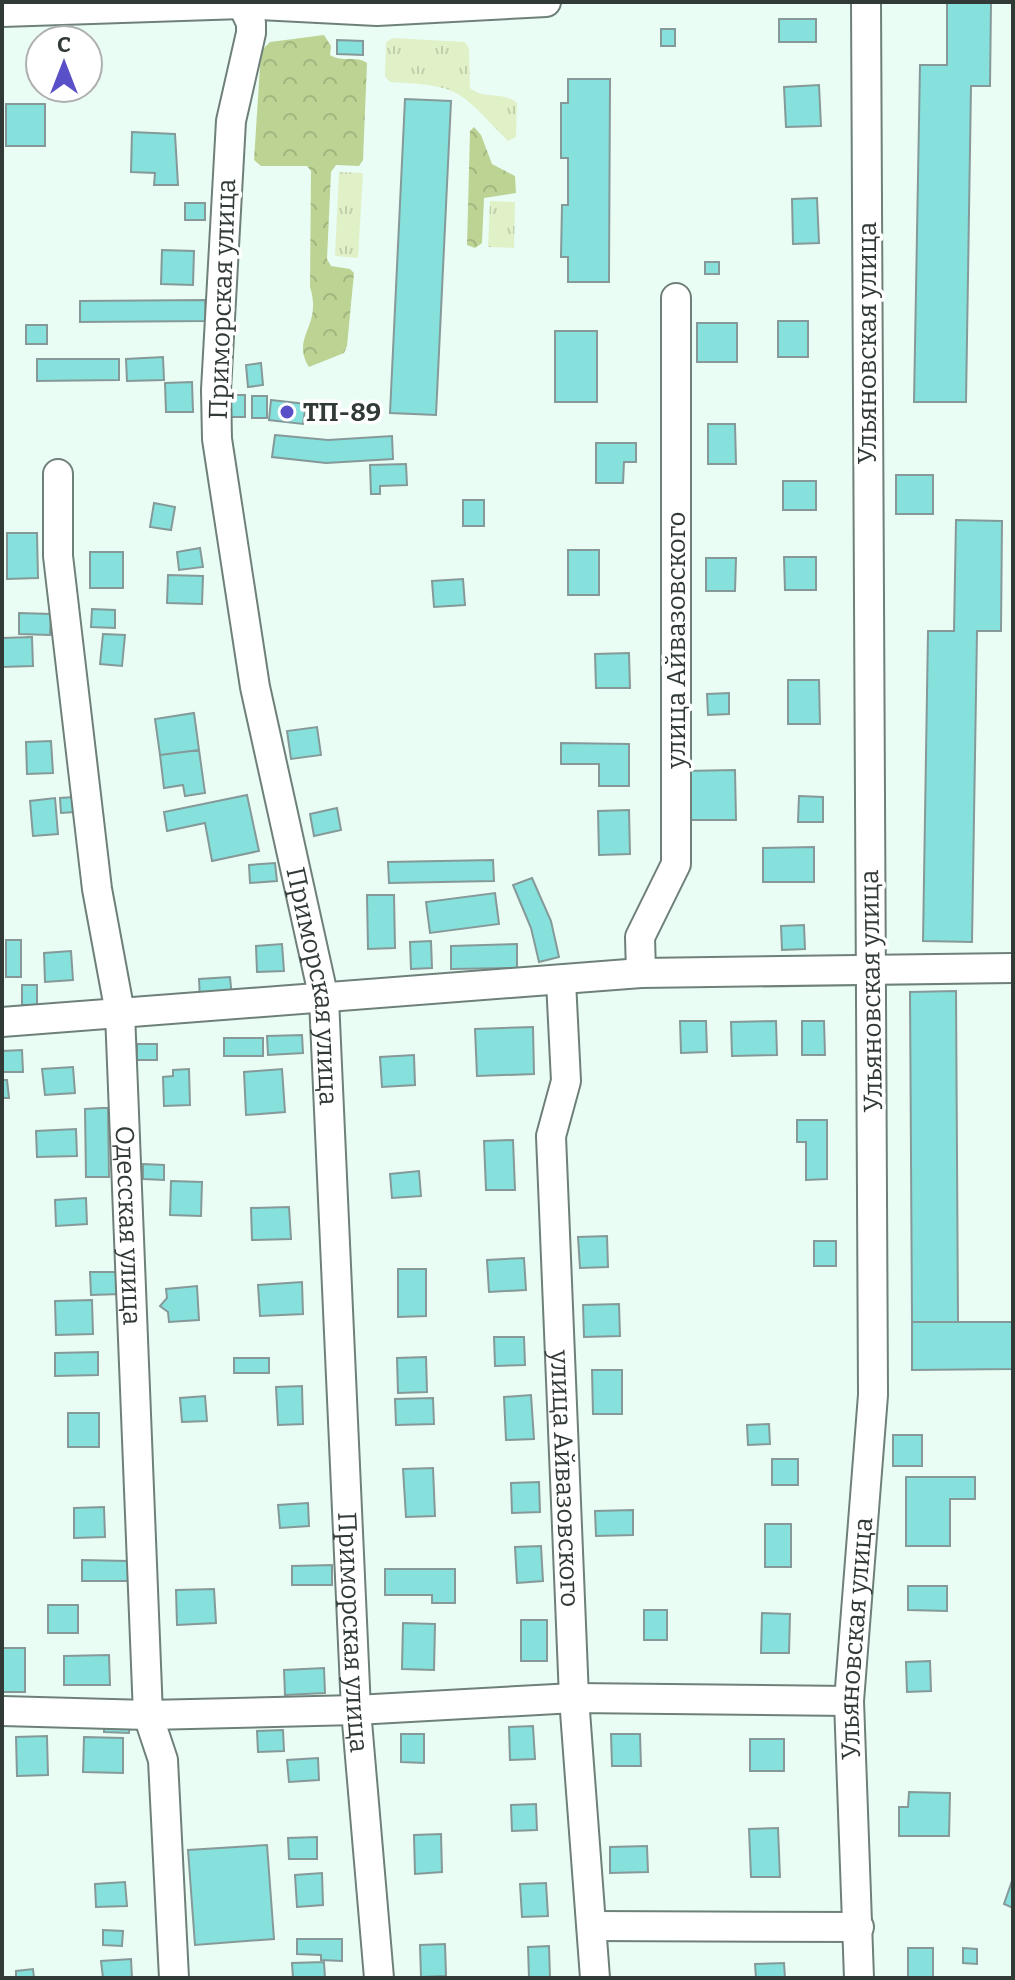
<svg xmlns="http://www.w3.org/2000/svg" width="1015" height="1980" viewBox="0 0 1015 1980" font-family="Bitter,serif">
<style>
.grass{fill:url(#grass-tufts)}
.forest{fill:url(#forest-crowns)}
.building{fill:#86e1dd;stroke:#859a98;stroke-width:2}
.lines{fill:none;stroke-linecap:round;stroke-linejoin:round}
.minor-casing{stroke:#6e8079;stroke-width:32}
.minor{stroke:#fff;stroke-width:28}
.poi-dot{fill:#594fc7;stroke:#fff;stroke-width:3}
.labels{text-anchor:middle;stroke-width:7;stroke-linejoin:round;paint-order:stroke}
.street-label{font-size:26px;fill:#323a37;stroke:#fff}
.poi-label{font-size:26px;font-weight:bold;fill:#323a37;stroke:#fff;text-anchor:start}
</style>
<defs>
<pattern id="grass-tufts" width="24" height="20" patternUnits="userSpaceOnUse" patternTransform="scale(2)"><rect width="24" height="20" fill="#e0f0c7"/><path d="M3 7l-1-3M5 7V3M7 7l1-3M15 17l-1-3M17 17v-4M19 17l1-3" fill="none" stroke="#c1cfac"/></pattern>
<pattern id="forest-crowns" width="20" height="18" patternUnits="userSpaceOnUse" patternTransform="scale(2)"><rect width="20" height="18" fill="#bcd394"/><path d="M2 6a3 3 0 1 1 6 0M12 15a3 3 0 1 1 6 0" fill="none" stroke="#a2b680"/></pattern>
</defs>
<rect width="100%" height="100%" fill="#eafdf5"/>
<path class="grass" d="M393 38 465 42 469 49 470 88C484 100 504 91 517 103L516 137 508 141C458 90 463 86 390 82L385 76 386 42Z
M339 172 363 173 358 258 335 256Z
M490 201 515 202 514 248 488 247Z"/>
<path class="forest" d="M324 35 331 46 330 55C342 63 357 55 367 63L363 160 359 166 336 165 331 172 327 259 331 266 350 269 354 273 347 346 344 353 309 367C290 336 323 327 310 287L311 171 307 166H261L254 160 261 51 270 42Z
M474 127 481 135 492 164 515 176 516 193 484 198 482 243 475 248 467 245 470 131Z"/>
<path class="building" d="M947 2H991L990 86H971L966 402H914L920 65H947Z
M779 19H816V42H779Z
M661 29H675V46H661Z
M337 40 363 41V55L337 54Z
M568 79H610L609 282H568V257H561L562 205H568V158H561V103H568Z
M819 85 821 126 786 127 784 87Z
M405 99 451 101 436 415 390 413Z
M6 104H45V146H6Z
M132 132 175 134 178 185H154L155 173 131 172Z
M817 198 819 243 793 244 792 199Z
M185 203H205V220H185Z
M162 250 194 251 193 285 161 284Z
M705 262H719V274H705Z
M205 300 206 321 80 322V301Z
M778 321H808V357H778Z
M697 323H737V362H697Z
M26 325H47V344H26Z
M555 331H597V402H555Z
M163 357 164 380 127 381 126 359Z
M37 359H119V380L37 381Z
M261 363 263 385 248 387 246 365Z
M192 382 193 412H166L165 383Z
M230 395H245V417H230Z
M252 396H267V418H252Z
M271 400 306 404 303 424 269 420Z
M708 424H735L736 464H708Z
M275 435 328 440 392 436 393 459 326 463 272 457Z
M596 443H636V462H624L623 483H596Z
M406 464 407 485 380 486V494H371L370 465Z
M896 475H933V514H896Z
M783 481H816V510H783Z
M463 500H484V526H463Z
M154 503 175 507 171 530 150 527Z
M956 520 1002 521 1001 631H977L972 942 923 941 928 631H954Z
M7 533H37L38 578 7 579Z
M200 548 203 567 179 570 177 552Z
M568 550H599V595H568Z
M90 552H123V588H90Z
M784 557H816V590H785Z
M706 558H736L735 591H706Z
M168 575 203 576 202 604 167 603Z
M463 579 465 605 434 607 432 581Z
M92 609 115 610V628L91 627Z
M19 613 51 614 50 635 19 634Z
M103 634 125 635 122 666 100 664Z
M32 637 33 666 2 667V638Z
M629 653 630 688H596L595 654Z
M788 680H819L820 724H788Z
M729 693V714L708 715 707 694Z
M194 713 199 750 160 755 155 719Z
M317 727 321 755 291 759 287 731Z
M51 741 53 773 27 774 26 742Z
M561 743 629 744V786H599V764H561Z
M199 750 205 793 185 796 183 785 164 788 160 755Z
M735 770 736 820H684V771Z
M247 795 259 851 212 861 205 823 167 831 164 812Z
M799 796 823 797V822H798Z
M74 797 75 812 61 813 60 798Z
M55 798 58 834 33 836 30 801Z
M337 808 341 830 314 836 310 814Z
M629 810 630 854 599 855 598 811Z
M814 847V882H763V848Z
M493 860 494 881 389 883 388 862Z
M275 863 277 881 250 883 249 865Z
M532 878 551 921 559 957 539 962 531 928 513 885Z
M495 893 499 924 430 933 426 902Z
M367 895H394L395 948 368 949Z
M804 925 805 949 782 950 781 926Z
M6 940H21V977H6Z
M431 941 432 968 411 969 410 942Z
M282 944 284 971 257 972 256 946Z
M517 944V968L451 969V946Z
M71 951 73 980 45 982 44 953Z
M230 977 232 997 200 1000 199 979Z
M22 985H37V1005H22Z
M956 991 958 1322H912L910 992Z
M680 1021H706L707 1052 681 1053Z
M776 1021 777 1055 732 1056 731 1022Z
M802 1021H824L825 1055H802Z
M533 1027 534 1074 477 1076 475 1029Z
M302 1035 303 1053 268 1055 267 1036Z
M224 1038H263V1056H224Z
M137 1044H157V1060H137Z
M22 1050 23 1072H2V1051Z
M414 1055 415 1085 382 1087 380 1057Z
M73 1067 75 1093 45 1095 42 1069Z
M189 1069 190 1105 164 1106 163 1077 173 1076V1070Z
M282 1069 285 1112 246 1115 244 1072Z
M2 1080H7L9 1098H2Z
M102 1108H108L109 1177H86L85 1109Z
M797 1120H827V1179L806 1180V1142H797Z
M76 1129 77 1156 37 1157 36 1131Z
M513 1140 515 1190H486L484 1141Z
M143 1164 164 1165V1180L143 1179Z
M419 1171 421 1196 392 1198 390 1174Z
M171 1181 202 1182 201 1216 170 1215Z
M86 1198 87 1224 56 1226 55 1200Z
M289 1207 291 1239 252 1240 251 1208Z
M607 1236 608 1267 580 1268 578 1237Z
M814 1241H836V1266H814Z
M524 1258 526 1290 489 1292 487 1260Z
M398 1269H426V1316L398 1317Z
M90 1272H121V1294L91 1295Z
M302 1282 303 1314 260 1316 258 1285Z
M197 1286 199 1320 169 1322 168 1312 160 1306 167 1298 166 1289Z
M92 1300 93 1334 56 1335 55 1301Z
M619 1304 620 1336 584 1337 583 1305Z
M912 1322H1012V1369L912 1370Z
M494 1337H524L525 1365 495 1366Z
M98 1352V1375L55 1376V1353Z
M426 1357 427 1392 398 1393 397 1358Z
M234 1358H269V1373H234Z
M592 1370H622V1414H593Z
M302 1386 303 1424 278 1425 276 1387Z
M531 1395 534 1439 506 1440 504 1397Z
M205 1396 207 1421 182 1422 180 1398Z
M433 1398 434 1424 396 1425 395 1399Z
M68 1413H99V1447H68Z
M769 1424 770 1444 748 1445 747 1425Z
M893 1435H922V1466H893Z
M772 1459H798V1485H772Z
M433 1468 435 1516 406 1517 403 1469Z
M906 1477H975V1499H950V1546H906Z
M539 1482 540 1512 512 1513 511 1483Z
M308 1503 309 1526 280 1528 278 1505Z
M104 1507 105 1537 74 1538V1508Z
M633 1510V1535L596 1536 595 1511Z
M765 1524H791V1567H765Z
M541 1546 543 1581 517 1583 515 1547Z
M82 1560 128 1561V1581H82Z
M332 1565V1585H292V1566Z
M385 1569H455V1603H432V1595H385Z
M908 1586H947V1611L908 1610Z
M214 1589 216 1623 177 1625 176 1590Z
M48 1605H78V1633H48Z
M644 1610H667V1640H644Z
M762 1613 790 1614 789 1653H761Z
M521 1620H547V1661H521Z
M403 1623 435 1624 434 1670 402 1669Z
M2 1648H25V1692H2Z
M109 1655 110 1685H64V1656Z
M930 1661 931 1691 907 1692 906 1662Z
M324 1668 325 1693 285 1695 284 1670Z
M104 1721 130 1722 129 1733 104 1732Z
M533 1726 535 1759 510 1760 509 1727Z
M283 1730 284 1751 258 1752 257 1731Z
M401 1734H424V1763L401 1762Z
M611 1734H640L641 1766H612Z
M47 1736 48 1775 17 1776 16 1737Z
M84 1737 123 1738V1773L83 1772Z
M750 1739H784V1771H750Z
M318 1758 319 1780 289 1782 287 1760Z
M909 1792 950 1793 949 1836H899V1807H908Z
M536 1804 537 1830 512 1831 511 1805Z
M778 1828 780 1877H751L749 1829Z
M441 1834 442 1872 415 1874 414 1835Z
M317 1837V1859H289L288 1838Z
M267 1845 274 1939 195 1945 188 1850Z
M647 1846 648 1872 610 1873V1847Z
M322 1873 323 1905 297 1907 295 1875Z
M1013 1878V1908L1004 1904Z
M125 1882 127 1906 96 1907 95 1884Z
M546 1883 548 1916 522 1917 520 1884Z
M103 1930 123 1931 122 1946 103 1945Z
M297 1939H342V1961L321 1960V1955L297 1954Z
M445 1944 446 1976 421 1977 420 1945Z
M549 1946 550 1978H529L528 1947Z
M908 1948H933V1978H908Z
M963 1948 977 1949V1964L963 1963Z
M131 1959 132 1978H103L101 1961Z
M324 1962 325 1978H293L292 1963Z
M784 1963 785 1978H756L755 1964Z
M33 1969 34 1978H16V1971Z"/>
<g class="lines">
<defs>
<g id="minor">
<path id="s1" d="M242 4 251 23V33L231 121 216 390 217 439 255 687 324 999 356 1710 379 1978"/>
<path d="M2 12 242 4 377 11 546 2"/>
<path id="s2" d="M58 474V556L97 889 120 1013 148 1715 163 1760 174 1978"/>
<path d="M641 973 640 937 676 864V298"/>
<path id="s3" d="M561 981 566 1081 551 1136 574 1698 595 1978"/>
<path d="M2 1022 641 973 1013 968"/>
<path d="M2 1711 148 1715 356 1710 574 1698 849 1701"/>
<path d="M592 1926 859 1927"/>
<path id="s4" d="M859 1978 849 1701 873 1395 866 2"/>
</g>
</defs>
<use href="#minor" class="minor-casing"/>
<use href="#minor" class="minor"/>
</g>
<circle class="poi-dot" cx="287" cy="412" r="8"/>
<g class="labels">
<g class="street-label">
<text transform="translate(222 299) rotate(-88)" y="9">Приморская улица</text>
<text transform="translate(867 343) rotate(-90)" y="9">Ульяновская улица</text>
<text transform="translate(676 640) rotate(-90)" y="9">улица Айвазовского</text>
<text dy="9" stroke="none"><textPath href="#s1" startOffset="996">Приморская улица</textPath></text>
<text transform="translate(871 991) rotate(-91)" y="9">Ульяновская улица</text>
<text dy="9" stroke="none"><textPath href="#s2" startOffset="756">Одесская улица</textPath></text>
<text dy="9" stroke="none"><textPath href="#s3" startOffset="500">улица Айвазовского</textPath></text>
<text dy="9" stroke="none"><textPath href="#s1" startOffset="1644">Приморская улица</textPath></text>
<text dy="9" stroke="none"><textPath href="#s4" startOffset="340">Ульяновская улица</textPath></text>
</g>
<g class="poi-label">
<text x="303" y="421">ТП-89</text>
</g>
</g>
<rect width="1015" height="1980" fill="none" stroke="#323a37" stroke-width="8"/>
<g transform="translate(64 64)"><circle r="38" fill="#ffffff" stroke="#adb0af" stroke-width="2"/>
<path d="M0-6L14 30L0 20L-14 30Z" fill="#594fc7"/>
<text y="-12" font-size="22" font-weight="bold" text-anchor="middle" fill="#323a37">С</text>
</g>
</svg>
